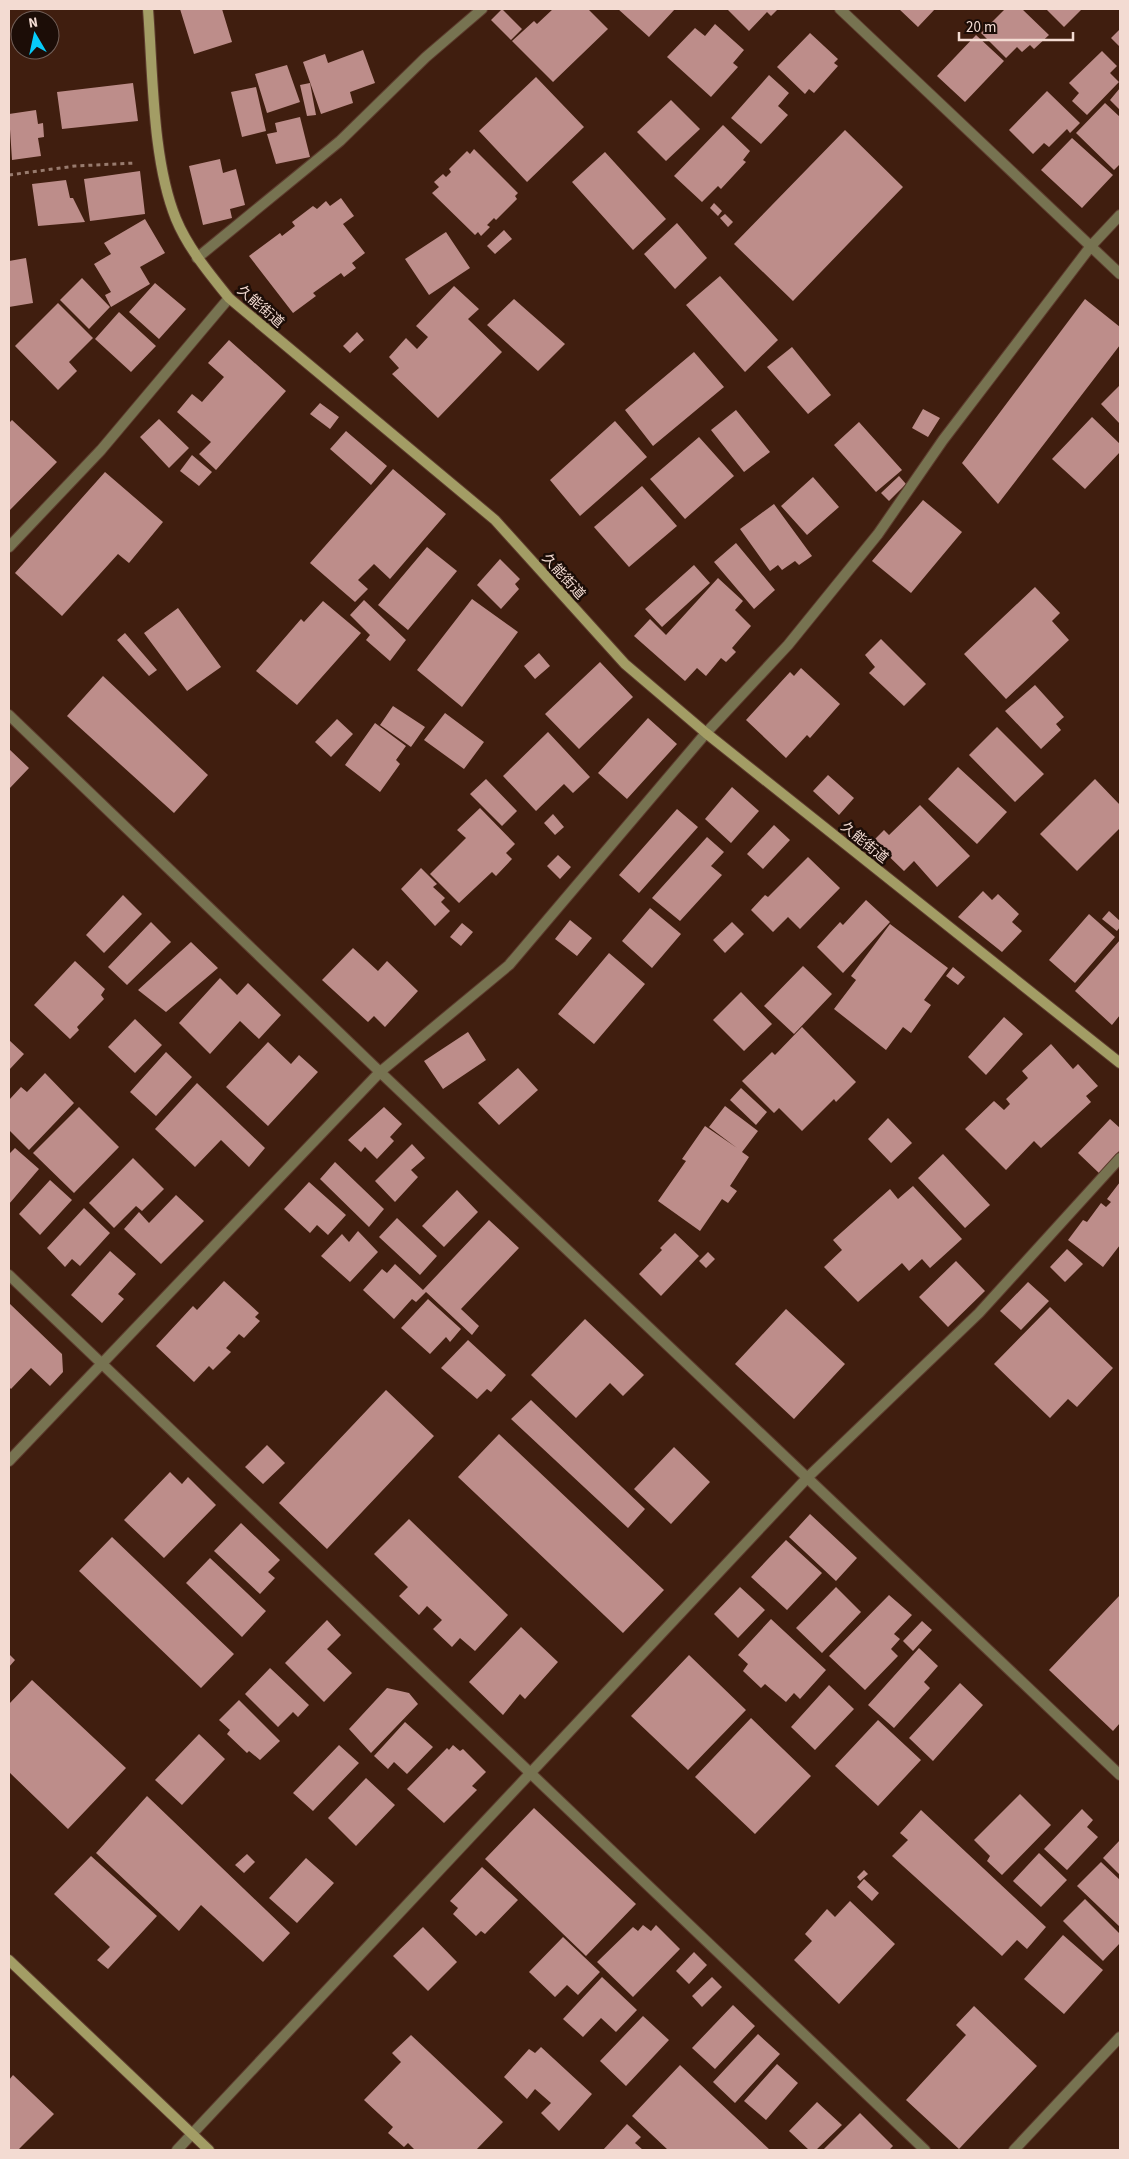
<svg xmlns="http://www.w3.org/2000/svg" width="1129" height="2159" viewBox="0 0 1129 2159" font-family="'Source Sans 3','Noto Sans JP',sans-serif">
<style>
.building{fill:#bd8d8a}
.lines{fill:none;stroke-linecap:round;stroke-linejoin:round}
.street-casing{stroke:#5d3c2e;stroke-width:12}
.secondary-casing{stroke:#5d3c2e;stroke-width:12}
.path{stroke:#987b6e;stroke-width:3;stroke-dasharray:4 4;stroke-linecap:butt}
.street{stroke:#777351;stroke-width:10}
.secondary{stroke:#a39d65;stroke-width:10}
.labels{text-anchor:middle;stroke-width:5;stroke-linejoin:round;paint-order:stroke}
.street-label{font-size:14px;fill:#f3dbd2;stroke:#1c0d07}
</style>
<rect width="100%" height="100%" fill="#401e0f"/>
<path class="building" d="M180 9H222L232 42 194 54Z
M502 9 522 29 511 40 491 20Z
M553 9H588L608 29 553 82 512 41 534 21 537 24Z
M618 9H675L649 37Z
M727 9H778L771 16 767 12 749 31Z
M899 9H935L918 27Z
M1005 9H1022L1049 35 1034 49 1030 45 1022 52 1017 47 1006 58 981 33Z
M1046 9H1082L1064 27Z
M715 24 744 50 733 63 738 67 711 97 667 57 695 28 705 36Z
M1120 29V47L1111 38Z
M810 33 838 59 834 63 838 66 814 93 809 89 805 94 777 67Z
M976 35 1004 61 965 102 937 76Z
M363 50 375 83 350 92 353 103 321 114 303 62 325 54 328 63Z
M1102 51 1117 66 1110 73 1119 82 1087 115 1072 101 1079 93 1069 83Z
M287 65 300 102 267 113 255 74Z
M769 75 789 93 778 106 788 115 761 144 731 118Z
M536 77 584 127 527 182 479 131Z
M133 83 138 121 62 129 57 92Z
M310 83 316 115 307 116 300 85Z
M256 87 266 131 242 137 231 92Z
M1120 88V110L1110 100Z
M1047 91 1080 123 1070 133 1067 129 1049 147 1044 143 1033 154 1009 130Z
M671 100 700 129 666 161 637 132Z
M1105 103 1120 117V164L1114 170 1076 133Z
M36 110 38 124 43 123 44 137 38 138 41 156 12 160 9 114Z
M300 117 310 157 276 164 267 134 277 132 275 123Z
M723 125 750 151 743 160 746 162 721 189 718 186 702 202 674 176Z
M845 130 903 187 793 301 734 244Z
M1072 138 1113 175 1082 208 1041 170Z
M474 149 518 193 515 196 517 199 496 220 494 218 487 225 490 227 481 236 478 232 475 235 432 193 439 187 434 182 443 174 446 177 451 172 449 169 467 151 470 154Z
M605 152 666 219 633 250 572 182Z
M220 159 223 173 236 169 245 205 230 209 232 218 203 225 189 166Z
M140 171 145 214 90 221 84 179Z
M66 180 70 198H73L85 222 38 226 32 184Z
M341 198 354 216 343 224 365 253 352 263 356 268 344 277 341 273 313 293 316 296 293 313 249 256 280 233 282 236 295 226 292 222 313 206 317 209 326 201 330 206Z
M714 203 722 211 718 216 710 208Z
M725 214 733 222 728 227 720 218Z
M145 219 165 253 140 267 150 284 111 307 105 295 111 292 94 264 111 254 104 243Z
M677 223 707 258 675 289 644 254Z
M504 230 512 239 495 254 487 246Z
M446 232 470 268 429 295 405 259Z
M26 258 33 303 9 307V261Z
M720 276 778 340 745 372 686 305Z
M82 278 110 307 89 329 60 300Z
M155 283 186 309 159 339 129 312Z
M454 286 479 309 468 319 502 352 438 418 392 374 399 368 389 357 406 338 417 349 428 337 416 326Z
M514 299 565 344 538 371 487 325Z
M1085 299 1120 327V345L998 504 962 463Z
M58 303 93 338 69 362 77 371 58 390 15 346Z
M119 312 156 346 131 372 95 339Z
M357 332 364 340 350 353 343 346Z
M229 340 286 391 216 470 199 454 211 442 177 412 192 394 202 402 224 377 208 363Z
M792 347 831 395 808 414 767 367Z
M694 352 724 387 653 446 625 410Z
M1120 385V424L1101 404Z
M320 403 339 417 330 429 310 414Z
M923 409 940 418 928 437 912 428Z
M736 410 770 452 744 472 711 430Z
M1092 417 1120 444V452L1085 489 1052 459Z
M159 419 189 448 169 468 140 437Z
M12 420 57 462 10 510 9 423Z
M615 421 647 457 580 516 550 480Z
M859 422 902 470 876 492 834 445Z
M346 431 387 466 371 485 330 449Z
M699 437 734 476 685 519 650 479Z
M192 455 212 472 199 486 180 471Z
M393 469 446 514 390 579 374 564 358 580 368 589 355 602 310 563Z
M105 472 163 522 129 563 118 554 62 616 15 573Z
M899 476 906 484 889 501 881 493Z
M813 477 839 507 807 535 781 506Z
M642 486 677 526 629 567 594 527Z
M923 500 962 532 911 593 872 561Z
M774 504 812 556 799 565 795 561 782 570 778 565 770 571 740 529Z
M736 543 775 590 754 609 714 562Z
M427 547 457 571 408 630 378 605Z
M500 559 520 579 515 584 519 589 501 609 477 585Z
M694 565 710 583 662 627 645 609Z
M718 578 743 601 735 610 751 626 732 648 736 652 726 662 721 658 706 676 697 668 685 681 634 636 650 619 666 635Z
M1035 587 1060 613 1052 621 1069 640 1006 699 964 654Z
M472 599 518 632 462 707 417 670Z
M364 600 406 640 390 661 366 640 370 635 350 615Z
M323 601 361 633 297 705 256 671 301 619 304 622Z
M178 608 221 667 187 691 144 633Z
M125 633 157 670 149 676 117 640Z
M881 639 926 684 904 706 869 673 875 667 865 655Z
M539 653 550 666 535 679 524 666Z
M600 662 633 697 579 749 545 714Z
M801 668 840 704 810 738 807 735 786 758 746 720 790 672 794 676Z
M103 676 208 775 174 813 67 716Z
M1035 685 1064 717 1056 724 1061 730 1041 749 1005 711Z
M393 706 425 727 411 747 380 725Z
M445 713 484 742 464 769 424 740Z
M648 718 677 744 627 799 598 773Z
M337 719 353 734 331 757 315 742Z
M375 723 406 746 396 760 400 764 380 792 345 765Z
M997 727 1044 774 1015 802 969 755Z
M548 732 590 777 573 793 564 784 536 811 503 776Z
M9 749 29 768 9 789Z
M958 767 1007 812 977 844 928 799Z
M828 775 854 798 839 815 813 791Z
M486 779 517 811 502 826 470 794Z
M1095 779 1120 805V828L1077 871 1040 834Z
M732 787 759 811 731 843 705 819Z
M920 805 970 856 937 887 914 861 904 871 873 841 884 830 889 835Z
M480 808 515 844 506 853 512 859 496 876 492 872 459 903 430 874 466 838 457 830Z
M677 809 698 827 639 893 619 875Z
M553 814 564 827 555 835 544 823Z
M774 825 790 840 763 869 747 854Z
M707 837 724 852 711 866 722 875 680 921 652 898Z
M558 855 571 867 560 879 547 866Z
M808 857 840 888 800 929 788 917 773 932 751 910 765 895 768 897Z
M421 868 437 884 433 887 445 898 441 902 450 911 435 926 401 889Z
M983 891 992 900 998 894 1019 914 1012 922 1022 931 1002 952 958 917Z
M123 895 142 914 104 953 86 935Z
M866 900 890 922 843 973 817 947 840 922 843 925Z
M650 908 681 934 652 968 622 941Z
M1109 911 1120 921V927L1117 931 1102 919Z
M1089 914 1115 937 1075 983 1049 960Z
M570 920 592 938 577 956 555 939Z
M151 922 171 942 127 985 108 967Z
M732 922 744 934 725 953 713 940Z
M462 923 473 932 461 946 450 937Z
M890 924 948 968 924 1000 931 1005 911 1033 903 1027 886 1050 834 1009 856 980 851 976Z
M1120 940V1015L1112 1025 1075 991Z
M191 942 218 968 166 1012 138 990Z
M353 948 378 971 387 961 418 991 385 1027 374 1016 368 1022 322 980Z
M609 953 645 984 594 1044 558 1014Z
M75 961 105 989 101 995 104 999 77 1027 79 1030 70 1039 34 1005Z
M803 966 832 994 794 1034 764 1006Z
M953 967 965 977 958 985 946 976Z
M220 978 237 995 248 983 281 1015 259 1039 240 1021 210 1054 179 1023Z
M741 992 772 1024 744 1051 713 1020Z
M1004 1017 1023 1034 986 1075 968 1057Z
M135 1019 162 1045 135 1073 108 1047Z
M802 1027 856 1082 836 1102 834 1099 802 1131 779 1108 774 1113 742 1081 772 1052 775 1055Z
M468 1032 486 1060 443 1089 424 1061Z
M9 1040 24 1054 9 1070Z
M268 1042 291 1064 299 1055 318 1072 268 1126 226 1087Z
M1051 1044 1073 1069 1078 1064 1098 1086 1086 1096 1091 1102 1041 1148 1034 1141 1006 1170 965 1129 994 1101 1004 1110 1010 1104 1006 1099 1028 1078 1022 1071Z
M166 1052 192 1077 156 1116 130 1092Z
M518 1068 538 1090 499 1125 478 1103Z
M45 1073 74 1103 29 1150 9 1130V1100L21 1087 27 1092Z
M197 1083 265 1148 249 1167 221 1140 195 1167 155 1129Z
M741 1088 767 1112 756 1125 730 1100Z
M725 1106 758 1131 742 1152 749 1157 730 1186 737 1191 728 1203 722 1199 700 1231 658 1201 686 1161 682 1159 705 1126 737 1148 709 1127Z
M79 1107 119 1147 74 1193 33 1153Z
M384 1107 402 1124 390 1137 394 1141 377 1159 365 1147 361 1152 348 1140Z
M888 1118 912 1143 891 1163 868 1139Z
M1110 1119 1120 1128V1150L1099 1173 1078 1153Z
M412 1144 425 1158 411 1170 418 1177 395 1202 375 1181Z
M15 1148 39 1169 9 1204V1154Z
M943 1154 990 1205 965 1228 918 1178Z
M133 1158 164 1189 142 1211 136 1206 114 1228 89 1203Z
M335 1162 384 1209 369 1227 320 1179Z
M50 1180 72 1200 40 1235 19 1214Z
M309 1182 346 1215 328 1235 317 1225 310 1233 284 1209Z
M1120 1182V1245L1103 1267 1068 1240 1083 1220 1087 1222 1101 1203 1106 1207 1111 1202 1107 1199Z
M913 1186 962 1239 930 1268 922 1259 909 1271 902 1263 858 1302 824 1267 842 1250 833 1240 890 1189 898 1199Z
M457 1190 478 1212 444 1247 422 1226Z
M176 1195 204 1221 161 1264 124 1229 139 1212 149 1223Z
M84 1208 110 1233 80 1266 72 1259 65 1267 47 1248Z
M397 1218 437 1256 420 1275 379 1237Z
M489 1220 519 1248 461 1309 479 1326 472 1335 426 1292 416 1302 412 1299 394 1319 363 1290 382 1269 387 1273 395 1264 423 1290Z
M358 1231 378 1252 350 1282 321 1256 342 1234 349 1242Z
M675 1233 699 1256 661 1296 639 1274 662 1250 660 1248Z
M1067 1249 1083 1264 1065 1282 1050 1267Z
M110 1251 136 1274 118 1294 124 1299 102 1323 71 1295Z
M708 1252 715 1259 706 1268 699 1261Z
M956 1261 985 1291 948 1327 919 1297Z
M224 1281 259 1313 255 1317 260 1321 244 1338 239 1334 226 1348 231 1352 213 1370 209 1366 194 1382 156 1346 193 1306 197 1310Z
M1028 1282 1049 1301 1021 1330 1000 1311Z
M428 1299 461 1329 450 1342 446 1337 430 1354 401 1328Z
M9 1303 62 1354 63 1372 50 1386 31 1368 11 1389 9 1387Z
M1050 1307 1113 1368 1077 1407 1068 1399 1050 1418 994 1364Z
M786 1309 845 1364 794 1419 735 1364Z
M585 1319 644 1375 623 1396 610 1383 576 1418 531 1375Z
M468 1340 506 1375 491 1392 487 1389 477 1399 441 1368Z
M386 1390 434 1436 327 1549 279 1503Z
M531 1400 645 1509 628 1528 511 1419Z
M499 1434 664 1590 623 1633 458 1477Z
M267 1445 285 1463 263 1484 245 1467Z
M674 1447 710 1482 671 1524 634 1489Z
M170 1472 182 1484 188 1477 216 1505 164 1558 124 1520Z
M810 1514 857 1558 836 1581 789 1537Z
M409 1519 508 1615 475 1651 460 1638 452 1647 433 1629 442 1620 427 1606 419 1615 399 1596 408 1587 374 1554Z
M241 1523 280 1560 268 1572 275 1578 260 1594 214 1551Z
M112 1537 234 1654 201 1688 79 1571Z
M786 1540 822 1573 787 1610 751 1577Z
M210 1558 266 1611 242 1637 186 1583Z
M740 1587 765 1610 738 1638 714 1614Z
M836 1587 861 1612 822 1653 796 1628Z
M889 1595 912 1615 894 1634 900 1639 891 1649 898 1656 865 1690 829 1656Z
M1120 1595V1723L1113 1731 1049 1670Z
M771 1619 826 1670 800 1699 794 1693 786 1702 765 1684 761 1688 743 1671 748 1664 738 1655Z
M327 1620 341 1635 327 1649 352 1673 324 1702 285 1663Z
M922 1621 932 1630 913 1651 903 1641Z
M521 1627 558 1662 525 1699 520 1694 503 1715 469 1682Z
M919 1648 938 1666 924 1682 930 1688 894 1728 868 1705Z
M9 1654 15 1660 9 1667Z
M689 1655 746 1710 688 1770 631 1716Z
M270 1668 309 1705 298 1717 293 1712 278 1727 245 1694Z
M32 1680 126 1768 68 1829 9 1772V1704Z
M960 1683 983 1705 933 1761 909 1738Z
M829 1685 854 1709 815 1750 791 1727Z
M387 1688 409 1693 418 1704 371 1753 349 1729Z
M239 1700 280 1741 260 1760 249 1751 247 1753 227 1734 230 1730 219 1720Z
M751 1718 811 1776 755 1834 695 1777Z
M878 1720 921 1760 878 1806 835 1766Z
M405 1722 433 1747 407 1774 394 1762 388 1769 374 1756Z
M199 1734 225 1759 182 1805 155 1780Z
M339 1745 359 1763 313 1811 293 1793Z
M453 1745 460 1751 463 1749 486 1772 472 1786 477 1790 444 1823 407 1789 447 1748 449 1750Z
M366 1778 395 1805 356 1846 328 1818Z
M1020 1794 1051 1825 1002 1875 987 1861 990 1856 974 1840Z
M147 1796 290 1933 263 1962 201 1905 179 1931 96 1853Z
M534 1808 636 1904 586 1956 485 1859Z
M1082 1809 1093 1820 1087 1827 1098 1837 1067 1870 1044 1849Z
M921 1810 1046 1927 1027 1949 1017 1940 1002 1956 892 1856 908 1840 900 1833Z
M1120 1840V1875L1103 1858Z
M1039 1853 1067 1880 1041 1907 1013 1881Z
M247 1854 255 1862 244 1873 235 1865Z
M91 1856 157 1916 108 1969 97 1960 110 1947 54 1894Z
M306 1858 334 1883 297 1923 269 1898Z
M1101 1862 1120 1880V1927L1077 1886Z
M482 1867 518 1900 485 1934 481 1931 476 1936 453 1914 458 1908 450 1901Z
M864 1870 868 1874 860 1881 857 1877Z
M864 1879 879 1893 872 1901 857 1887Z
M1085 1899 1120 1934V1943L1103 1961 1063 1921Z
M850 1901 895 1944 839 2004 794 1960 812 1941 805 1934 827 1909 835 1917Z
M643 1925 651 1931 656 1925 680 1949 633 1997 597 1962 633 1927 638 1931Z
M423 1927 457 1962 428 1991 393 1956Z
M1063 1935 1103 1970 1064 2014 1024 1979Z
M563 1937 600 1972 578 1995 567 1985 555 1997 529 1972Z
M694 1952 707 1965 689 1984 676 1971Z
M602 1977 637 2010 616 2032 601 2018 583 2037 563 2019Z
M712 1977 722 1987 702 2007 692 1996Z
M733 2005 755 2026 715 2069 692 2048Z
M974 2006 1037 2066 959 2149 906 2100 966 2035 956 2025Z
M643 2016 669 2040 626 2086 600 2061Z
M758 2034 780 2054 735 2103 713 2082Z
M411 2035 503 2122 476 2150H415L408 2143 404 2147 388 2133 393 2127 364 2100 401 2062 392 2053Z
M541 2047 592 2094 559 2131 541 2113 551 2103 535 2089 527 2099 504 2077 529 2049 535 2053Z
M777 2064 798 2083 766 2120 744 2101Z
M680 2065 770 2150H668L632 2116Z
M13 2075 54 2114 18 2150H9V2080Z
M817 2102 842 2125 816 2150H809L789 2131Z
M860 2113 893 2146 889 2150H823Z
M627 2124 641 2137 635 2143 643 2150H603Z"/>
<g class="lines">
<defs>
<path id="street" d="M840 9 1120 274
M197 258 340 141 426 57 482 9
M9 547 101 450 229 298
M9 715 380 1072 1120 1775
M9 1275 925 2150
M9 1461 380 1072 509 965 706 733 788 645 878 534 943 440 1091 246 1120 215
M177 2150 808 1477 979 1313 1120 1158
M1014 2150 1120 2037"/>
<path id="secondary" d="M148 9C153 73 152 160 176 219 188 248 209 273 229 298L495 520 625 664 706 733 1120 1063
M9 1960 209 2150"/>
</defs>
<use href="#street" class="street-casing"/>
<use href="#secondary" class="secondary-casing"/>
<path class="path" d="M9 175 75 166 135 163"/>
<use href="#street" class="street"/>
<use href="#secondary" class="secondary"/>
</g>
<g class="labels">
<g class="street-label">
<text transform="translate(261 306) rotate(41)" y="5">久能街道</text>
<text transform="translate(564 576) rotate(48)" y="5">久能街道</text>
<text transform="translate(865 842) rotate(39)" y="5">久能街道</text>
</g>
</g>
<rect width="1129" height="2159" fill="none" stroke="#f3dbd2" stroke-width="20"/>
<g transform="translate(35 35) rotate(351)"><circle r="24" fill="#1c0d07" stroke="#725f58"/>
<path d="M0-4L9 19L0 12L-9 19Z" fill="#07cbf9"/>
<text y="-8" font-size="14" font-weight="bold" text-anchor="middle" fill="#f3dbd2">N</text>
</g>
<path d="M959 32v8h114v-8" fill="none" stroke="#f3dbd2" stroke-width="2.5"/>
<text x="966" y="32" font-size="15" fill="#f3dbd2" stroke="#1c0d07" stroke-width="4" paint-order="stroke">20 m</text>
</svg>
